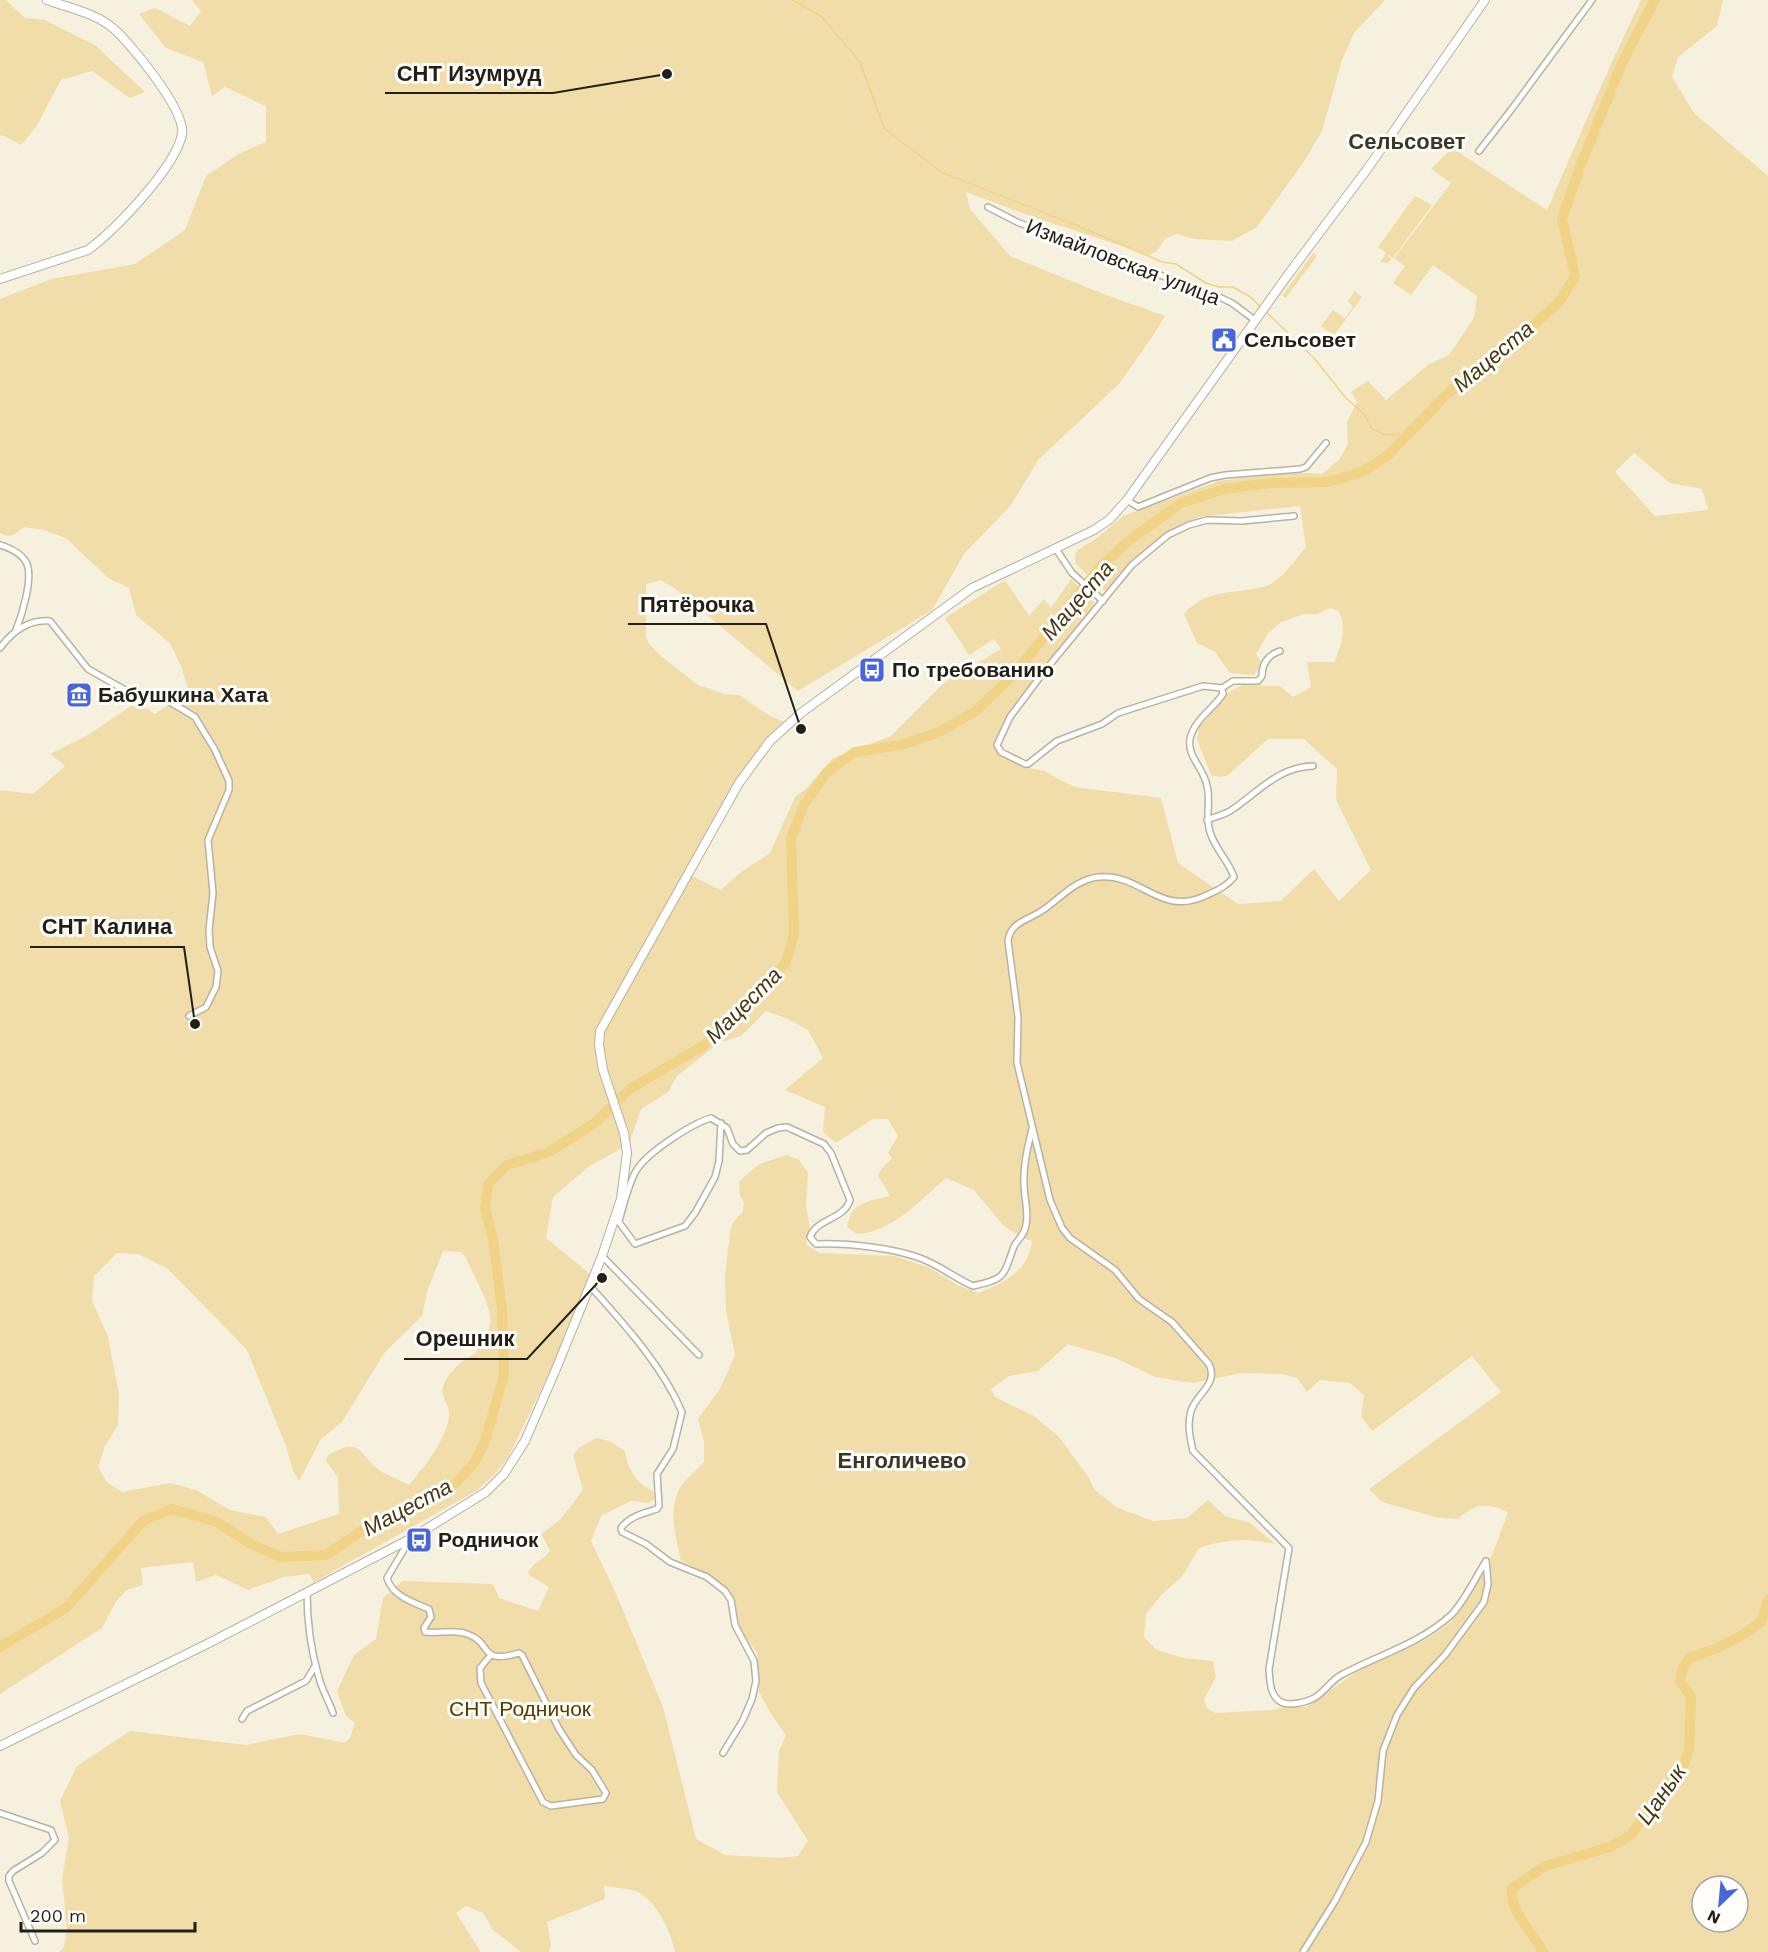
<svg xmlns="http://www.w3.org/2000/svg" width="1768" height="1952" viewBox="0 0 1768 1952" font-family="'Work Sans',sans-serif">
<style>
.green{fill:#f1ddaa;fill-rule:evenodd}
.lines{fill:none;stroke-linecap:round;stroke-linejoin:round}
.stream{stroke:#f0d387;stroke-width:1.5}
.river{stroke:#f0d387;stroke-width:10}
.street-casing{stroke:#b8b2a1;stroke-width:8}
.secondary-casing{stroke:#b8b2a1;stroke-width:10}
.street{stroke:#fff;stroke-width:5}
.secondary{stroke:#fff;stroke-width:8}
.labels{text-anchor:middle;stroke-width:6;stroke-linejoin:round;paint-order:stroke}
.street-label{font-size:21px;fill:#211f18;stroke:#fffdfa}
.poi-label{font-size:21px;font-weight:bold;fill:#211f18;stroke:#fffdfa;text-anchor:start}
.park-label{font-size:21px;fill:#513e00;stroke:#fffdfa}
.neighbourhood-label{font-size:22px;font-weight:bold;fill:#3b3628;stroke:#fffdfa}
.water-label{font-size:22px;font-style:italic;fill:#443716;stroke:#fffdfa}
.leader{fill:none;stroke:#211f18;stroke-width:2}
.callout-dot{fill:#211f18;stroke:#fffdfa;stroke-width:2}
.callout-label{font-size:22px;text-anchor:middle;font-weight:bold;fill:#211f18;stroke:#fffdfa;stroke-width:6;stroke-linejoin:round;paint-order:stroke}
</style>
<rect width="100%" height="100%" fill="#f6f0de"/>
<path class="green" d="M0 0H6L25 18 45 20 95 45 145 92 130 98 92 71 61 80 36 127 21 145 2 135 0 136Z
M192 0H1385L1354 33 1342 60 1322 131 1305 160 1257 227 1232 241 1194 239 1176 234 1165 239 1156 252 1149 255 1030 216 966 192 970 209 1010 256 1106 295 1165 316 1152 337 1119 384 1038 460 1011 505 964 554 932 610 798 691 677 590 661 580 646 584V636L649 644 662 657 698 685 724 694 739 695 770 716 785 722 754 758 688 874 721 890 741 872 770 853 795 797 807 788 833 758 891 736 941 686 959 671 981 661 1001 649 994 639 969 655 945 618 1005 580 1029 616 1044 599 1051 608 1071 579 1095 604 1016 704 996 743 1002 754 1024 767 1044 771 1074 787 1161 798 1178 863 1238 904 1281 901 1314 869 1339 901 1371 870 1336 800 1337 769 1304 739H1268L1227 776 1219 777 1211 775 1197 739 1199 728 1229 692 1243 685 1280 686 1293 697 1311 687 1307 662H1335C1341 644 1347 629 1339 611L1330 608 1318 614H1304L1281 622 1269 632 1256 654 1261 661 1259 668 1254 675 1230 673 1215 652 1197 643 1184 614C1208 587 1235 595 1266 586 1281 581 1296 559 1306 547L1300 506 1199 517 1164 536 1106 592 1076 564 1075 555 1078 550 1097 538 1123 516 1219 481 1290 472 1322 474 1339 460 1348 444 1347 422 1357 402 1351 392 1368 381 1386 400 1429 364 1449 355 1474 318 1477 296 1433 265 1411 295 1393 283 1405 266 1394 258 1451 183 1431 169 1452 148 1547 210 1610 66 1641 0H1723L1717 26 1678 57 1672 77 1694 113 1768 176V1952H675C671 1932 657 1902 638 1892 628 1888 615 1888 604 1886L605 1899 547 1922 551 1945 549 1952H521L493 1930 483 1913 466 1906 456 1913 481 1952H60L64 1947 67 1930 62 1879 69 1838 60 1801 77 1766 130 1731 246 1745 300 1734 345 1743 350 1738 355 1723 346 1716 337 1691 354 1655 376 1639 383 1598 402 1581 493 1584 499 1598 538 1611 549 1587 529 1575 528 1573C532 1562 545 1560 550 1550L541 1534 560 1520 583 1490 573 1455 580 1447 597 1438 609 1441 625 1451C627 1468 636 1484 653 1491L655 1498 649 1503 631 1501 601 1516 591 1541 617 1596 663 1707 696 1839 725 1855 778 1858 798 1856 808 1841 777 1792 779 1751 786 1735 771 1714 759 1692 757 1653 740 1630 734 1597 711 1576 681 1561C676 1537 667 1509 681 1486 687 1478 697 1470 704 1462V1442L698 1419 720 1389 735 1355 726 1311 725 1277 730 1232 733 1223 743 1211 744 1202 740 1196 739 1181 760 1164 786 1155 799 1160 808 1173 806 1206 810 1227 806 1244 819 1253 894 1256 928 1267 959 1286 979 1293C1006 1281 1027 1273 1032 1241L1022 1238 1004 1226 974 1190 946 1178C919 1201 893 1232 857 1234L847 1227C851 1201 868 1202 890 1196L878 1175 882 1168 892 1158 888 1153 898 1136 888 1119H873L836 1143 823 1132 825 1107 785 1090 823 1058 808 1030 788 1019 766 1011 741 1036 719 1043 677 1076 668 1092 641 1109 629 1144 588 1167 553 1197 546 1238 591 1275 550 1371 508 1458 494 1475 476 1491 314 1582 309 1574 284 1577 248 1590 216 1575 196 1582 193 1562 141 1568 143 1585 127 1590 117 1600 102 1628 0 1694V790L33 794 65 766 50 754 88 735 131 706 148 709 155 714 189 691 181 666 170 643 136 615 129 588 108 578 66 538 44 530 24 527C15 534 11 539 0 533V299L51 279 135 264 185 230 206 176 240 153 266 142V106L225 87 212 96 203 62 166 48 139 14 155 8 190 26 201 11ZM1634 453 1670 483 1702 489 1708 510 1655 516 1615 472ZM443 1251 460 1252 466 1257C472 1274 494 1308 490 1326 489 1330 485 1335 484 1338 481 1344 479 1350 474 1354 461 1362 448 1371 443 1387 440 1396 449 1403 449 1413 449 1437 424 1467 409 1485 400 1480 388 1476 379 1470 356 1452 362 1437 328 1455L326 1461 338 1477 339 1514 278 1534 266 1517 230 1510 196 1490 170 1483 122 1492 107 1482 98 1467 105 1446 118 1425 119 1395 108 1336 92 1301 94 1276 117 1253 138 1254 168 1269 247 1350 286 1446 293 1471 299 1481 321 1439 342 1422 385 1352 422 1316 428 1289ZM1068 1344 1118 1359 1155 1377 1193 1383 1242 1373 1283 1374 1297 1378 1307 1392 1320 1380 1350 1383 1364 1395 1361 1416 1372 1431 1472 1356 1501 1392 1369 1489 1382 1502 1435 1517 1458 1519C1475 1504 1487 1502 1508 1512L1493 1553 1452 1621 1429 1638 1362 1668 1306 1707 1286 1706 1274 1710 1215 1713 1207 1708 1204 1699 1216 1677 1213 1661 1184 1658 1157 1650 1144 1637 1146 1614 1162 1594 1182 1577 1199 1548C1224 1539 1249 1538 1275 1544L1250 1523 1225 1516 1208 1500 1187 1518 1153 1521 1116 1507 1094 1489 1089 1478 1059 1437 1034 1416 995 1397 991 1389 1009 1376 1038 1371ZM1702 1886H1738V1922H1702Z
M1415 196 1432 205 1393 258 1388 255 1391 259 1388 263 1380 262 1386 253 1378 247Z
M1313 253 1317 256 1286 298 1282 296Z
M1355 291 1362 297 1333 337V335L1321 326 1333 310 1345 318 1353 307 1348 301Z"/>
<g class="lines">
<path class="stream" d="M792 0 821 16 860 62 884 128 941 172 1088 230 1162 262 1176 264 1206 283 1219 287H1233L1252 298 1261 308
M1265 311 1314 358 1346 398 1364 414 1372 429 1386 435 1403 434 1422 421"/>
<path class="river" d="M0 1647 66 1608 143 1521 172 1509 217 1522 251 1544 281 1557 326 1555 372 1524 454 1485 475 1462 485 1441 504 1375 502 1309 493 1239 485 1208 488 1184 507 1165 549 1152 595 1123 631 1088 703 1046 785 964 794 935 791 838 804 805 827 772 855 752 901 745 939 732 976 711 1015 673 1101 566 1131 539 1181 503 1224 489 1271 483 1328 482 1362 472 1387 456 1445 396 1506 343 1536 323 1560 301 1575 276 1562 219 1580 167 1623 61 1655 0
M1543 1952C1532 1930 1509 1913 1512 1888L1545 1866 1610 1847 1631 1835 1655 1800 1685 1763 1689 1749 1691 1697 1680 1681 1682 1670 1689 1658 1715 1649 1741 1636 1761 1622 1768 1600"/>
<defs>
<path id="street" d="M1479 151 1511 110 1592 0
M988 207 1019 223 1069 238 1127 263 1217 296 1232 303 1256 321
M1127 500 1138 507 1210 478 1225 475 1300 469 1306 467 1326 443
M0 545C10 548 22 553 27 564 33 579 22 615 16 630
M1056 549 1072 573 1103 601
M0 648C12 632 29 619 50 621L88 669 134 695 167 700 195 717 215 750 229 781V790L208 840 213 893 209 930 210 947 218 971 216 987 206 1007 189 1016
M1280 651C1268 655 1262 663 1262 676L1258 681H1233L1222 688 1223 694C1213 709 1194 720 1190 739 1187 757 1204 768 1207 786 1211 801 1205 817 1210 832 1215 849 1228 860 1234 877 1227 886 1218 890 1207 895 1160 918 1142 873 1099 877 1075 879 1059 900 1040 912 1027 920 1010 923 1008 941L1018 1017 1017 1063 1050 1200 1062 1228 1070 1238 1115 1270 1139 1299 1172 1322 1209 1364C1219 1384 1196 1394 1191 1411 1187 1424 1190 1438 1193 1451L1289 1548 1269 1669C1270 1679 1269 1695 1281 1702 1288 1706 1304 1703 1312 1699 1324 1694 1330 1680 1343 1674 1381 1654 1419 1644 1451 1615 1465 1601 1475 1578 1486 1561
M1222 688 1203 686 1118 713 1102 724 1057 741 1028 764H1025L1001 752 997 745 1010 717 1043 673 1132 565 1168 535 1189 525 1207 520 1242 521 1294 516
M1207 820C1215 817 1223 815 1230 811 1258 793 1277 767 1313 766
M616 1218 635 1244 685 1226 695 1213 715 1177 719 1161 721 1123
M619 1221C623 1207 630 1178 638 1168 650 1151 691 1124 711 1118L727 1128 733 1144 740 1151 747 1150 766 1133 778 1128 787 1127 824 1144 831 1153 850 1200C844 1220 817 1218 810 1237L816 1244C847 1243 899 1248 927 1261 943 1268 957 1279 973 1286 1004 1279 1003 1278 1013 1249 1016 1239 1024 1238 1026 1225 1029 1211 1024 1198 1024 1184 1023 1165 1028 1146 1032 1129
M602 1256 699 1355
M590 1286C624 1324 662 1365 682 1412L673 1449 657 1474 659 1506 657 1509C644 1513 630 1516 621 1528L622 1532 646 1544 670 1562 707 1577 725 1591 731 1600 735 1625 754 1661 756 1681 752 1699 743 1720 723 1753
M409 1541 387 1578C392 1596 414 1603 429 1609L431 1617 424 1628 425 1632C439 1634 453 1629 467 1634 494 1643 477 1665 519 1653L522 1655 559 1729 576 1755 592 1770 606 1793 603 1799 551 1806 543 1802 481 1683 480 1668 490 1656
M307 1592C307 1621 311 1651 319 1678 322 1690 329 1701 333 1713
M242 1719 247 1711 306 1681 315 1666
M0 1813 51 1830 55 1840 42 1853 13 1871 9 1876V1881L35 1941
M1303 1952 1335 1901 1366 1842 1378 1801 1383 1751 1397 1715 1414 1688 1445 1655 1484 1602 1488 1584 1486 1561"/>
<path id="secondary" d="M0 279 88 250C115 230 176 167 182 134 186 111 132 45 114 29 96 13 69 8 47 0
M0 1746 205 1645 410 1539 486 1492 504 1474 525 1441 556 1369 602 1256 621 1199 627 1153 624 1133 603 1070 599 1045 600 1031 739 783 770 741 801 713 972 588 1094 530 1110 519 1127 500 1290 272 1368 168 1485 0"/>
</defs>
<use href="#street" class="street-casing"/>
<use href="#secondary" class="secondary-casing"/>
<use href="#street" class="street"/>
<use href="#secondary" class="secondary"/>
</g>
<defs>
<symbol id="civic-square" viewBox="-11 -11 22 22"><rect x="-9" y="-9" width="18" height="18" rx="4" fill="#4866da" stroke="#fffdfa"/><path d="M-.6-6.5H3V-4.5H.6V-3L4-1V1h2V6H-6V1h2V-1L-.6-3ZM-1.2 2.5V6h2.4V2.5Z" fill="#fff"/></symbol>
<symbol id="bus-square" viewBox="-11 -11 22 22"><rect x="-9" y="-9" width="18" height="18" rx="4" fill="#4866da" stroke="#fffdfa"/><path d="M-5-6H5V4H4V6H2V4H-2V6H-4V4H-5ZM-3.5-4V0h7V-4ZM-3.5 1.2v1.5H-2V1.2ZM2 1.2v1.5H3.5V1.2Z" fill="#fff"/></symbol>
<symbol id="museum-square" viewBox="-11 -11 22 22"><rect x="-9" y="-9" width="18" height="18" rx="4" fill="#4866da" stroke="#fffdfa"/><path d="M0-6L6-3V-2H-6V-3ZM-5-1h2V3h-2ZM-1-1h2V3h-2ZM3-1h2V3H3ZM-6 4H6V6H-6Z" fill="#fff"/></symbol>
</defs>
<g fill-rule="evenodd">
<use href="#civic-square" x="1209" y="325" width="30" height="30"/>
<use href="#bus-square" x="857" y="655" width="30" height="30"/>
<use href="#museum-square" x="64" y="680" width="30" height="30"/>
<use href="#bus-square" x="404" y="1525" width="30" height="30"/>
</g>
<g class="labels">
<g class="street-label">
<text transform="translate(1123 262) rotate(21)" y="7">Измайловская улица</text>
</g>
<g class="poi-label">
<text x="1244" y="347">Сельсовет</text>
<text x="892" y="677">По требованию</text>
<text x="98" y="702">Бабушкина Хата</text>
<text x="438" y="1547">Родничок</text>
</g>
<g class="park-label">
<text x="520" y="1716">СНТ Родничок</text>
</g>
<g class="neighbourhood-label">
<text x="1407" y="149">Сельсовет</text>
<text x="902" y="1468">Енголичево</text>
</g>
<g class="water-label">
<text transform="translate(1493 356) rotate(-40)" y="8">Мацеста</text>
<text transform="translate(1077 600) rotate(-49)" y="8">Мацеста</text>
<text transform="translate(743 1005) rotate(-45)" y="8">Мацеста</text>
<text transform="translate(407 1507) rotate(-28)" y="8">Мацеста</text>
<text transform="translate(1661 1794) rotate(-55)" y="8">Цанык</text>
</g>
</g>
<path class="leader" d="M667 74L553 93H385M801 729L766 624H628M195 1024L184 947H30M602 1278L527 1359H404"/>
<g class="callout-dot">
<circle cx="667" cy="74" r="6"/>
<circle cx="801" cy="729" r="6"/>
<circle cx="195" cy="1024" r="6"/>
<circle cx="602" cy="1278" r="6"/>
</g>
<g class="callout-label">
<text x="469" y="81">СНТ Изумруд</text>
<text x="697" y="612">Пятёрочка</text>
<text x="107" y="934">СНТ Калина</text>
<text x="465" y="1346">Орешник</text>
</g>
<g transform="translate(1720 1904) rotate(206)"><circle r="28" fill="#fffdfa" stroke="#a6a4a0" stroke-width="1.5"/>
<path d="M0-4.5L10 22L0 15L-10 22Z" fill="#4866da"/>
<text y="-9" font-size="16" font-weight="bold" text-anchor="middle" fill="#211f18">N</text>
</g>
<path d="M21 1922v9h174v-9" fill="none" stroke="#211f18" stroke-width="3"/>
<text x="30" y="1922" font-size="18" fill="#211f18" stroke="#fffdfa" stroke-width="4.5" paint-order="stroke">200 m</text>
</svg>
